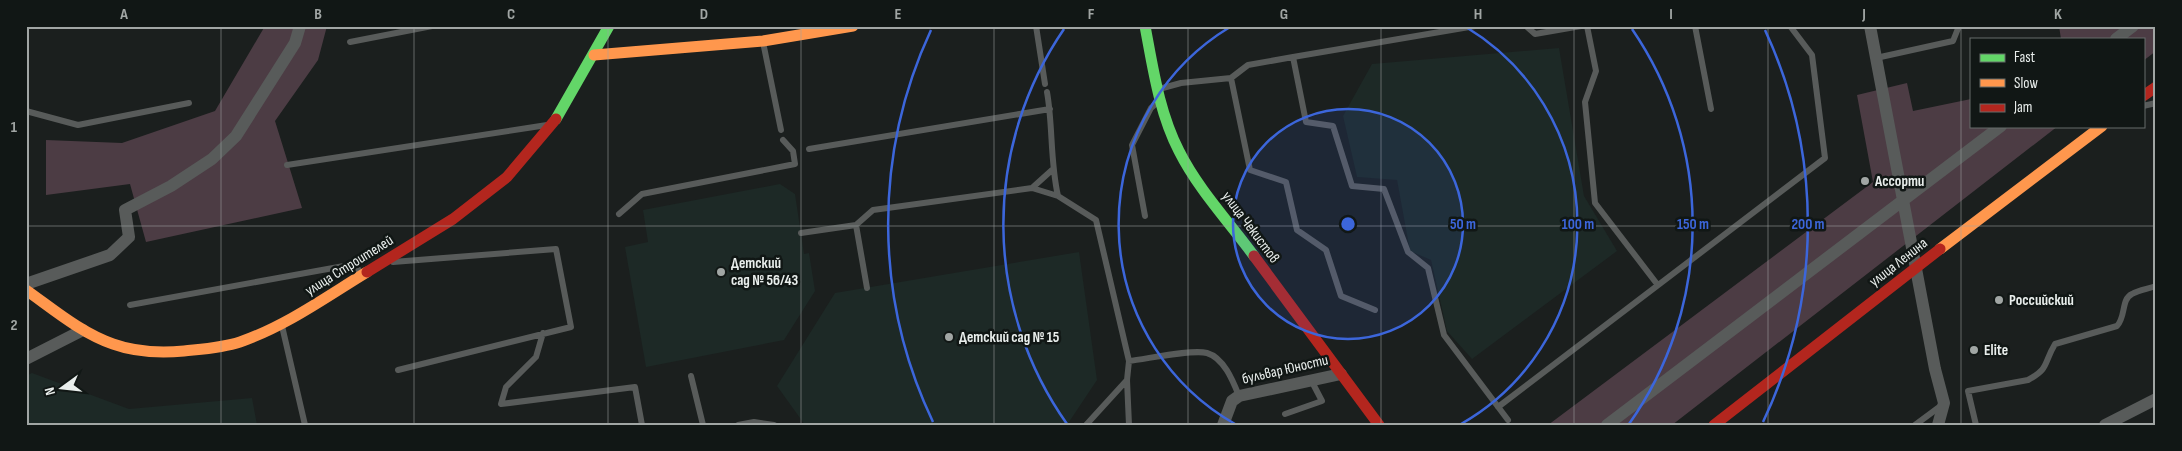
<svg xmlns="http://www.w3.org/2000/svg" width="2182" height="451" viewBox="0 0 2182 451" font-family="'Sofia Sans Condensed',sans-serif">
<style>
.built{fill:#1d2926}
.green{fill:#4c3c44}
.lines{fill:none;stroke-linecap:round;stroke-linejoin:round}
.lane{stroke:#585b5a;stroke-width:6}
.street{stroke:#585b5a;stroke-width:12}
.fast{stroke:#63d668;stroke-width:11}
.slow{stroke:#ff974d;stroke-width:11}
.jam{stroke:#b3261e;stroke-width:11}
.grid{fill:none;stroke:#a1a6a4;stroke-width:1;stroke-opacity:0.55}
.ring{fill:none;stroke:#3c66db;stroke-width:2.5}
.poi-dot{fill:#a1a6a4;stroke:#111715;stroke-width:2}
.labels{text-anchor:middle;stroke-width:5;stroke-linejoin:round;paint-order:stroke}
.poi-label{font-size:15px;font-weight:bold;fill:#e9eeec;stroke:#111715;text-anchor:start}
.street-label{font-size:15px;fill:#e9eeec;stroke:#111715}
.centre{fill:#3c66db;stroke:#111715;stroke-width:2.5}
.ring-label{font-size:15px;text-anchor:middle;font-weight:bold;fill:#3c66db;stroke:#111715;stroke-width:5;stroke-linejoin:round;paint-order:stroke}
.neatline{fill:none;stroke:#a1a6a4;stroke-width:2}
.grid-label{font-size:16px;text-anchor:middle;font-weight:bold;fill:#a1a6a4}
</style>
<rect width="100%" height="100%" fill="#1b1f1e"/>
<path class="built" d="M1559 48 1584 196 1617 251 1472 359 1447 331 1431 260 1410 251 1397 180 1357 177 1343 116 1372 64Z
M780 184 795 194 804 254 809 253 815 291 784 340 646 367 625 247 648 242 643 210Z
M1079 252 1097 380 1067 425H805L777 386 835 293Z
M32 373 129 409 252 398 257 425H26V376Z"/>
<path class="green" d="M265 26H327L318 60 275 121 302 208 146 242 130 184 46 195V140L122 143 215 111Z
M2059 26H2156V51L2143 61V39H2061Z
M1907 83 1913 111 1971 99V126H2058L1672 425H1548L1873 182 1857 95Z"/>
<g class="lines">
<path class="lane" d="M1036 26 1045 84
M1526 26 1535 34 1581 26
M1587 26 1596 71 1585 102 1595 203 1657 284
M1695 26 1711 109
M350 42 432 26
M763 42 781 130
M1293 57 1475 26
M1876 58 1953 41 1959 26
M1231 78 1248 65 1293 57 1306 122 1333 126 1352 186 1384 189 1408 252 1428 268 1444 335 1508 420
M1159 89 1181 83 1231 78 1250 170 1286 182 1297 230 1326 250 1341 296 1375 310
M1047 92C1053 126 1050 161 1058 196L1096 220 1129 361 1127 380 1129 425
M2143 106 2156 103
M26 111 78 125 189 103
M809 149 1050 109
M287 165 547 125
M1032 188 1052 170
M619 214 642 194 795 164 793 151 783 140
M1145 216 1132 145 1151 108 1159 101
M801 233 856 225
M393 262 556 249 571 327 398 370
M867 288 856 225 873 210 1032 188 1058 196
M130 305 355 264 361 274
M282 326 305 425
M543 333 536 357 506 387 501 404 635 387 642 425
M1129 361C1147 359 1192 349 1207 353 1224 358 1233 381 1239 396
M691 376 703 425
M1498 407 1825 158 1812 55 1790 26
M1285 414 1322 401 1311 380
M738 425 754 422 774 425
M1086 425 1127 380
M1915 425 1942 405
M1976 425 1968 391 2028 380C2050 368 2043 364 2055 344L2117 326C2126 317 2121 299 2132 294 2139 290 2148 289 2156 286"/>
<path class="street" d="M1870 26 1935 369 1944 403 1938 425
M2116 39 2133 26
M26 284 110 255 129 237 125 210 171 186 212 159 236 136 295 43 300 26
M26 359 83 330
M1223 425 1232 401 1239 396 1341 374
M1607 425 2001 126
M2105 425 2156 399"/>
<path class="fast" d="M1145 26C1153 68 1159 112 1179 151 1198 189 1229 222 1254 256
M556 119 609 26"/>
<path class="slow" d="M594 55 763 41 853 26
M1940 249 2102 126
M26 290C53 309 81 333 113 344 135 352 161 353 184 351 203 349 222 348 240 342 286 326 326 297 367 272"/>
<path class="jam" d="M2143 96 2156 87
M1254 256 1379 425
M367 272 453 219 507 177 556 119
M1714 425 1940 249"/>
</g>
<path class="grid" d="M221 26V425M414 26V425M608 26V425M801 26V425M994 26V425M1188 26V425M1381 26V425M1574 26V425M1768 26V425M1961 26V425M26 226H2156"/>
<circle cx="1348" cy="224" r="115" fill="#3c66db" fill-opacity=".12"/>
<g class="ring">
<circle cx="1348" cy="224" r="115"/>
<path d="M1235 424A230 230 0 0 1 1230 27M1466 27A230 230 0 0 1 1461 424"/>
<path d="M1067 424A345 345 0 0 1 1064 29M1632 29A345 345 0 0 1 1629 424"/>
<path d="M933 422A460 460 0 0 1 931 30M1765 30A460 460 0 0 1 1763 422"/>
</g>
<g class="poi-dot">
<circle cx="1865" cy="181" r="5"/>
<circle cx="721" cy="272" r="5"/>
<circle cx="1999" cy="300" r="5"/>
<circle cx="949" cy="337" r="5"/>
<circle cx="1974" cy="350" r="5"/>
</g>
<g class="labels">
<g class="poi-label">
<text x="1875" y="186">Ассорти</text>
<text x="731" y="268">Детский<tspan x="731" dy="17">сад № 56/43</tspan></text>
<text x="2009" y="305">Российский</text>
<text x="959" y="342">Детский сад № 15</text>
<text x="1984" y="355">Elite</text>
</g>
<g class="street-label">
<text transform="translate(1251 227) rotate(53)" y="5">улица Чекистов</text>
<text transform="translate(1898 262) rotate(-38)" y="5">улица Ленина</text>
<text transform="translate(349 265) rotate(-32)" y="5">улица Строителей</text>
<text transform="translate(1285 369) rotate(-13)" y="5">бульвар Юности</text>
</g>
</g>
<circle cx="1348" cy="224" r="8" class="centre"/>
<g class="ring-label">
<text x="1463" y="229">50 m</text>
<text x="1578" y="229">100 m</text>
<text x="1693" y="229">150 m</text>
<text x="1808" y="229">200 m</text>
</g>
<rect width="2182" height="451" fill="none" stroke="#111715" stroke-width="55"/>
<rect x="1970" y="38" width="175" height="90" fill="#111715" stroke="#676d6b"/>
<rect x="1980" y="54" width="25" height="8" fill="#63d668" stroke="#676d6b"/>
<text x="2014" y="62" font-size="15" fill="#e9eeec">Fast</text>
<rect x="1980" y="79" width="25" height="8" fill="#ff974d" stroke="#676d6b"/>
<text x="2014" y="88" font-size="15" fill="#e9eeec">Slow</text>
<rect x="1980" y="104" width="25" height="8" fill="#b3261e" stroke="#676d6b"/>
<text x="2014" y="112" font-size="15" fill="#e9eeec">Jam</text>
<g transform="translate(62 388) rotate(255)" stroke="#111715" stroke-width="4" paint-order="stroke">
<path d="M0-4L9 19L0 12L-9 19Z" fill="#e9eeec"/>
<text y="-8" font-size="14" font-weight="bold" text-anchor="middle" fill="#e9eeec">N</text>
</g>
<rect x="28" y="28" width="2126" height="396" class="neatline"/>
<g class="grid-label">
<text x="124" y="19">A</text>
<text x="318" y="19">B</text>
<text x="511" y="19">C</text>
<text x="704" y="19">D</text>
<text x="898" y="19">E</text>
<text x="1091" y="19">F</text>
<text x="1284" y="19">G</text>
<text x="1478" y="19">H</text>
<text x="1671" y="19">I</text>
<text x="1864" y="19">J</text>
<text x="2058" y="19">K</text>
<text x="14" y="132">1</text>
<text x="14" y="330">2</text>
</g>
</svg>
